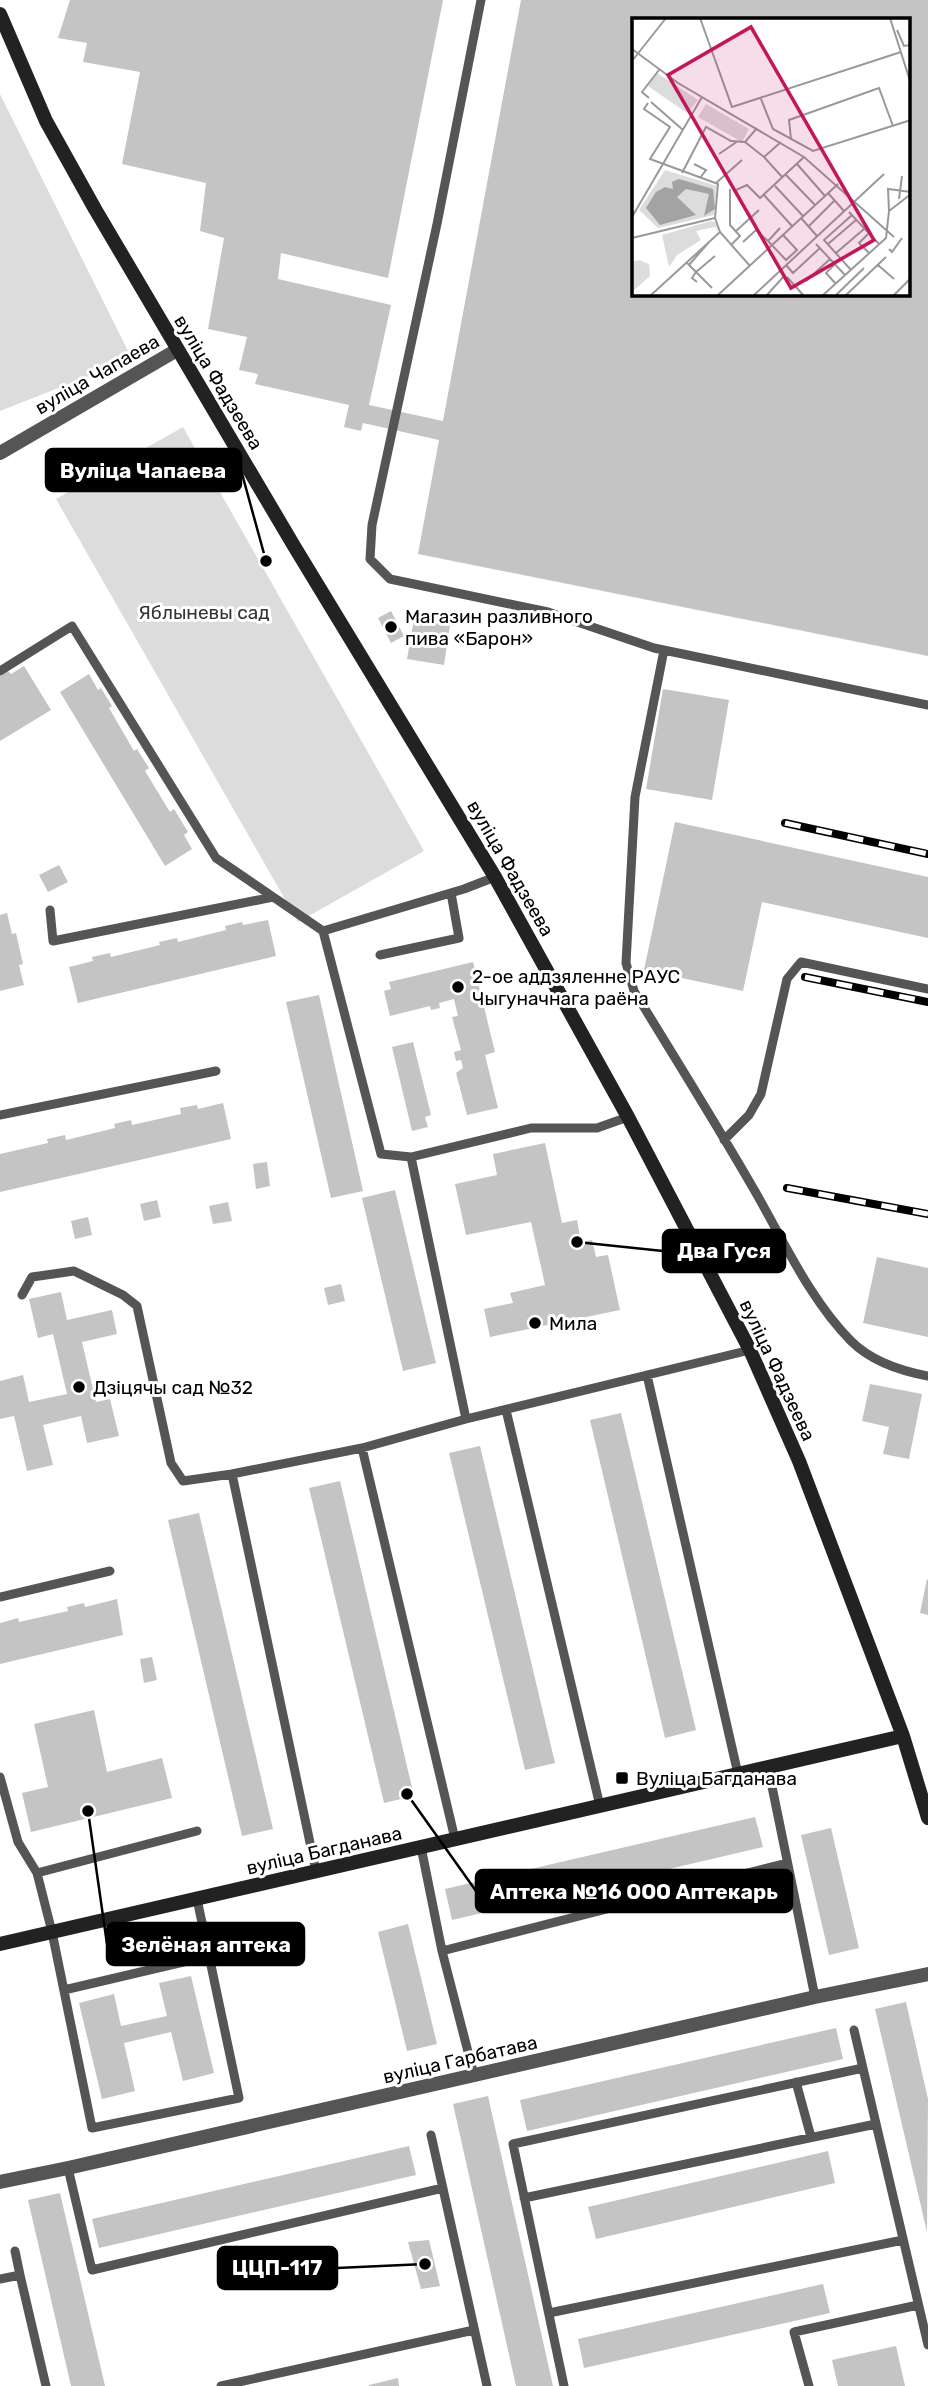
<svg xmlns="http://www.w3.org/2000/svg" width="928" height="2386" viewBox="0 0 928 2386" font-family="Rubik,sans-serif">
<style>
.green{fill:#dcdcdc}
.building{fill:#c4c4c4;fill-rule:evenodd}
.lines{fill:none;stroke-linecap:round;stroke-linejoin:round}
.lane{stroke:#555;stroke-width:9}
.street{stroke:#555;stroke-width:14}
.secondary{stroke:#222;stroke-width:14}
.rail-casing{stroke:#000;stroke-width:8}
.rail{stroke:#fff;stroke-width:5;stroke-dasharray:16;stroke-linecap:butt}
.poi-dot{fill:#000;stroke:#fff;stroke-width:2.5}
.labels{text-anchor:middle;stroke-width:6;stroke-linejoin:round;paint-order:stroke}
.street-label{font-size:19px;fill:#000;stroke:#fff}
.park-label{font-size:19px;fill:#333;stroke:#fff}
.poi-label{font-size:19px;fill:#000;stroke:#fff;text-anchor:start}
.inset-road{fill:none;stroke:#999;stroke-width:2}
.view{fill:#c2185b;fill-opacity:0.15;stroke:#c2185b;stroke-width:3.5}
.inset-edge{fill:none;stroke:#000;stroke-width:3.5}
.leader{fill:none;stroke:#000;stroke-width:2.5}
.callout-dot{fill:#000;stroke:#fff;stroke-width:2.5}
.callout{fill:#000;stroke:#000;stroke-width:2.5}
.callout-label{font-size:21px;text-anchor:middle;font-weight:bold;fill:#fff}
</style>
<rect width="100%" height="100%" fill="#fff"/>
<path class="green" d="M0 94 132 359 0 411Z
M183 427 424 851 298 922 56 499Z"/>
<path class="building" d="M70 0H443L388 278 281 253 278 279 391 305 369 405 443 421 521 0H928V656L418 554 439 440 363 423 361 431 344 427 349 405 255 384 258 374 239 370 247 337 208 329 224 238 200 231 206 183 122 164 140 72 83 62 87 43 58 38ZM634 19H909V294H634Z
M391 611 404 636 391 643 378 618Z
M414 619 450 625 444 665 407 659Z
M24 666 51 710 0 741V676L8 671 11 674Z
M89 674 98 690 101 688 112 706 109 708 134 751 137 749 149 768 145 771 170 812 174 809 188 832 184 835 192 849 165 866 60 692Z
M663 689 729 700 712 800 646 789Z
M675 822 928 877V938L762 902 743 991 644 970Z
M59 865 68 882 48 892 39 875Z
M7 913 12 934 16 933 23 964 19 965 24 985 0 991V915Z
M268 920 276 956 78 1003 69 967 93 961 92 957 110 953 111 957 160 945 159 942 177 938 178 942 226 930 225 926 242 922 243 925Z
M473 962 495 1052 485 1055 498 1108 467 1115 456 1073 463 1068 461 1060 456 1061 454 1052 461 1050 452 1017 458 1016 454 999 439 1003 440 1008 431 1010 430 1006 390 1016 384 991 391 989 389 982Z
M319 995 363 1191 331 1198 286 1002Z
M413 1042 431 1115 425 1117 428 1127 412 1131 392 1047Z
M223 1103 231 1139 0 1192V1154L48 1143 47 1139 65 1135 66 1140 115 1128 114 1124 131 1120 132 1125 181 1114 180 1108 197 1105 198 1109Z
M545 1143 562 1223 577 1220 581 1242 592 1240 596 1257 608 1255 620 1310 490 1337 484 1309 513 1303 510 1293 545 1285 531 1222 466 1235 455 1184 497 1175 493 1154Z
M267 1162 270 1186 256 1189 253 1164Z
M395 1190 436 1363 403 1371 362 1198Z
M157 1200 161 1217 144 1221 140 1204Z
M228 1202 232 1221 213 1224 209 1206Z
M88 1217 92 1235 75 1239 71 1221Z
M877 1257 928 1268V1337L863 1323Z
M341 1284 345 1301 328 1305 324 1288Z
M61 1292 67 1320 112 1310 117 1334 82 1342 96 1402 110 1399 119 1436 87 1443 81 1416 43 1425 53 1465 27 1471 14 1416 0 1419V1381L23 1375 29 1402 67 1394 53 1334 38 1338 29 1299Z
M870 1384 922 1394 909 1459 883 1454 889 1427 862 1421Z
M621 1413 696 1730 665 1738 590 1420Z
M480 1446 555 1763 525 1770 449 1453Z
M340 1481 414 1796 384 1803 309 1488Z
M199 1513 273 1829 242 1836 168 1520Z
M927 1579 928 1580V1615L920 1613Z
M117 1599 123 1635 0 1664V1623L18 1618 19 1622 68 1611 67 1607 84 1603 85 1607Z
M152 1657 157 1680 144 1683 140 1659Z
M94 1710 107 1772 162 1758 172 1798 31 1832 22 1793 48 1787 34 1724Z
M755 1817 763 1847 452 1920 445 1889Z
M831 1828 859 1948 829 1955 801 1835Z
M408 1924 437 2044 407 2051 378 1932Z
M191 1976 214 2073 183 2081 171 2032 124 2043 135 2091 102 2099 79 2003 114 1994 121 2026 167 2016 159 1983Z
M906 2002 928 2099 927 2232 875 2009Z
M836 2028 843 2059 527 2131 520 2100Z
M488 2096 553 2386H516L453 2104Z
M409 2146 416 2175 99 2248 92 2219Z
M828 2151 835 2183 596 2239 588 2207Z
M60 2193 105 2386H71L28 2200Z
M429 2240 440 2286 421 2289 408 2242Z
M823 2284 830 2313 584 2368 578 2339Z
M896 2346 905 2386H838L832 2360Z
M398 2378 399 2386H369V2385Z"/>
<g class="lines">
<path class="lane" d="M481 0 437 224 372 525 370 559 390 579 548 612 654 648 928 705
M664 650 635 797 626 963 634 991C675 1058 717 1125 756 1193 784 1242 811 1301 851 1341 871 1361 901 1371 928 1376
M0 671 72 626 216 858 323 931
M50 910 53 941 273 897
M380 955 459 938 451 893
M0 1115 216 1071
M724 1140 749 1115 761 1094 787 979 801 962 928 989
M411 1157 381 1154 323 931 464 889 495 877
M22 1295 32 1277 74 1271 123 1295 137 1306 171 1463 183 1481 232 1474 362 1448 466 1419 750 1350
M647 1375 738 1774
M506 1410 600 1806
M466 1419 411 1157 531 1128H597L628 1117
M362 1448 455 1839
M232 1474 316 1871
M0 1597 110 1571
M768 1767 815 1997
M0 1777 18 1842 37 1873
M197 1831 37 1873 52 1932 92 2128 239 2098 197 1899
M421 1847 442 1951 474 2075
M442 1951 787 1863
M64 1990 209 1956
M854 2030 928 2345
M796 2082 811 2137
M431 2135 487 2386
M68 2168 92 2270 443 2188
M524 2198 876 2124
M20 2275 46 2386
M0 2279 20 2275 15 2251
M549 2313 903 2240
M221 2386 474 2330
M564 2386 513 2144 863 2068
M809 2386 794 2332 918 2305"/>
<path class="street" d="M0 453 177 350
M0 2182 68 2168 815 1997 928 1974"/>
<path class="secondary" d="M0 14 46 121 95 209 294 546 495 877 628 1117 750 1350 799 1461 903 1736 928 1818
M0 1944 903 1736"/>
<defs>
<path id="rail" d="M785 823 928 854
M805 977 928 1002
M787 1188 928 1214"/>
</defs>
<use href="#rail" class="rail-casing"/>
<use href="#rail" class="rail"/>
</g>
<g class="poi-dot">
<circle cx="391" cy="627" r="7"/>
<circle cx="458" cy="987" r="7"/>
<circle cx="535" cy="1323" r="7"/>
<circle cx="79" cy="1387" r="7"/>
<rect x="615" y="1771" width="14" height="14" rx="3.5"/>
</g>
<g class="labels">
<g class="street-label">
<text transform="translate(97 374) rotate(-30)" y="7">вуліца Чапаева</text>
<text transform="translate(219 382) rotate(59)" y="7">вуліца Фадзеева</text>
<text transform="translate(511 868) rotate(60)" y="7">вуліца Фадзеева</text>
<text transform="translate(778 1370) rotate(65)" y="7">вуліца Фадзеева</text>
<text transform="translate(324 1850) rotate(-13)" y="7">вуліца Багданава</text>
<text transform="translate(460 2059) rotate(-13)" y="7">вуліца Гарбатава</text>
</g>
<g class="park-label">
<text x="204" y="619">Яблыневы сад</text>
</g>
<g class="poi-label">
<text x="405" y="623">Магазин разливного<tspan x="405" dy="22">пива «Барон»</tspan></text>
<text x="472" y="983">2-ое аддзяленне РАУС<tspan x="472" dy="22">Чыгуначнага раёна</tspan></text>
<text x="549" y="1330">Мила</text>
<text x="93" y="1394">Дзіцячы сад №32</text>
<text x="636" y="1785">Вуліца Багданава</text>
</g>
</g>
<g transform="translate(632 18)">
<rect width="278" height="278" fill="#fff"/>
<path d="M25 55 66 82 55 95 16 68ZM74 86 117 111 110 124 66 99ZM33 152 85 168 82 197 26 210 7 192ZM79 203 83 204 86 214 83 209 64 213 69 222 45 237 37 249 30 217ZM7 242 17 246 18 258 0 274V244Z" fill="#dcdcdc"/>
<path d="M47 161 81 171 83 191 72 198 77 176 54 171 45 179 64 197 28 207 14 190 24 174 33 169 41 171 40 164Z" fill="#a3a3a3"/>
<path class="inset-road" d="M68 0 100 89 269 34M258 0 279 66M265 12 272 28 279 27M0 31 46 65 172 139 262 219M0 43 34 0M17 80 10 74 27 52M129 81 141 111 181 133 279 102M19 84 51 112M16 85 12 91 38 109 18 141 86 166 83 200 88 214 118 248M125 110 113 124 132 139M159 121 157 102 247 70 261 108M149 124 132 139 151 160M87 136 106 123M62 146 74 152 68 160M165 146 193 178M50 155 74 109 99 123 113 124M154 157 183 187M84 165 110 142M143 168 171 198M98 171V207L108 218 99 227M104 172 115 167 128 180 172 139M196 175 212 193M132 177 160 208M267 181 270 158M257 193 256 171 279 174M217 194 247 226M0 199 70 79M169 200 185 218M176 209 202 183M148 210 136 223 154 242 165 232 151 217M104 213 127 192M236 216 227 225 237 235M0 220 83 200M111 224 124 212 136 223M184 226 213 257M196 226 224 202M257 231 260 234 270 220M204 235 232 211M55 245 64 254 60 260 65 264M203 246 194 255 204 266M57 247 77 224M154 247 161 255 188 230M246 247 262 261M219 252 192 222 220 197M155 259 172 278M174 263 198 241M80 270 64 254 83 238M18 278 88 214M85 278 206 166M121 278 252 156M134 278 153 257M190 278 254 220 257 193 279 176M203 278 232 250M213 278 254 239M261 278 279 260"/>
<path class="view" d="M119 9 242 222 159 270 36 57Z"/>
<rect width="278" height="278" class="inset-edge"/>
</g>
<path class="leader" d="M266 561L241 470M577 1242L663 1251M407 1794L476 1891M88 1811L107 1944M425 2264L337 2268"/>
<g class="callout-dot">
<circle cx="266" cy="561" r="7"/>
<circle cx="577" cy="1242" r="7"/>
<circle cx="407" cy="1794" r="7"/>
<circle cx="88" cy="1811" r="7"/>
<circle cx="425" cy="2264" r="7"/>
</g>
<g class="callout">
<rect x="46" y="449" width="195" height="42" rx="7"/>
<rect x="663" y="1230" width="122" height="42" rx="7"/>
<rect x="476" y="1870" width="316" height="42" rx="7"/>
<rect x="107" y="1923" width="197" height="42" rx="7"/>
<rect x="218" y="2247" width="119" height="42" rx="7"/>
</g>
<g class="callout-label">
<text x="143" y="478">Вуліца Чапаева</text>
<text x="724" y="1258">Два Гуся</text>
<text x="634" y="1899">Аптека №16 ООО Аптекарь</text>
<text x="206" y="1952">Зелёная аптека</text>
<text x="277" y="2275">ЦЦП-117</text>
</g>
</svg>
